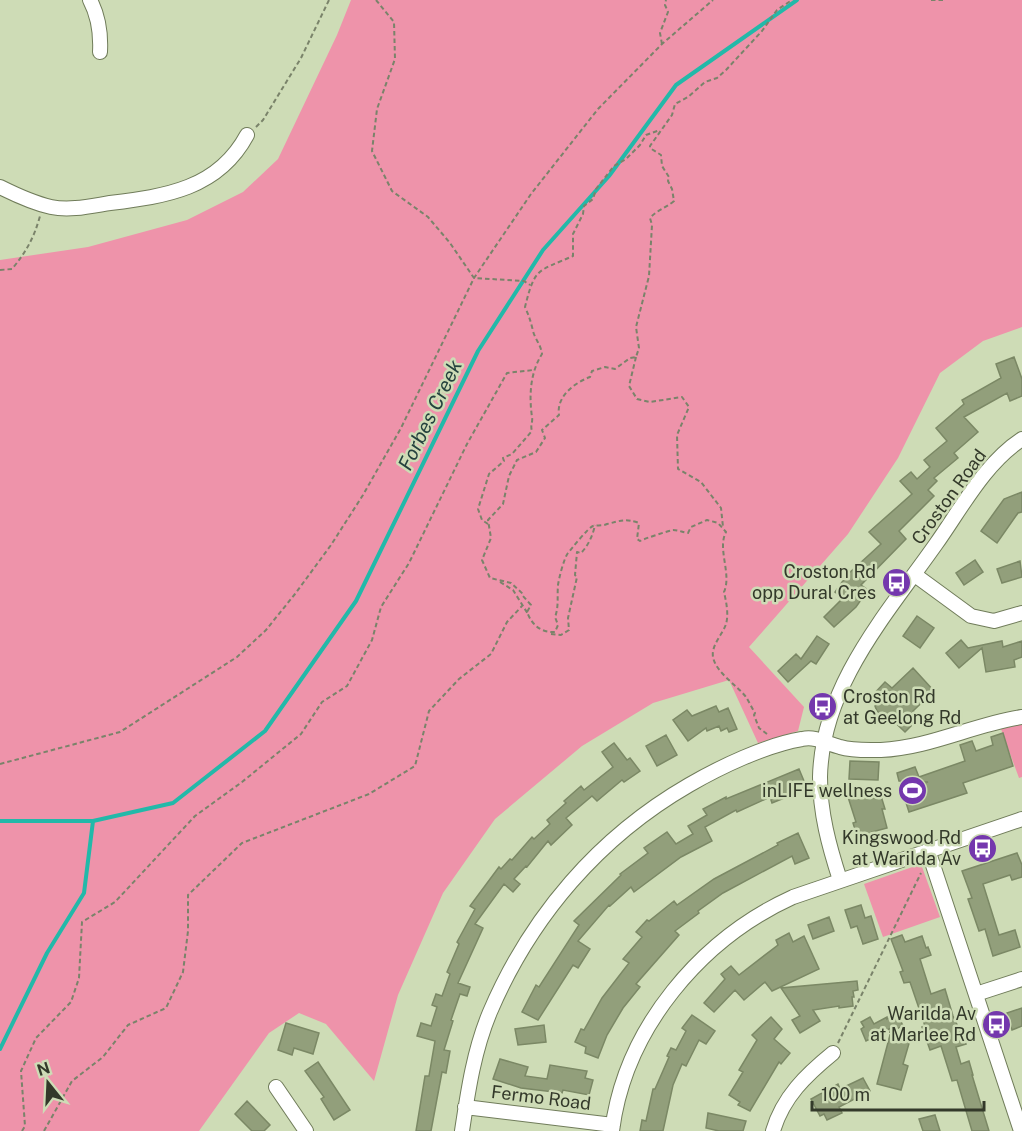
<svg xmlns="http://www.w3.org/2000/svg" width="1022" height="1131" viewBox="0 0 1022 1131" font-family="'Public Sans',sans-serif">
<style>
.green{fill:#ee93aa}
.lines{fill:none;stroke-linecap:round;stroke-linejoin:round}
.stream{stroke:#22b9a9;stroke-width:4}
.building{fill:#929f7b;stroke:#7b8865;stroke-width:1.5}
.minor-casing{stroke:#707c5a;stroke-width:16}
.path{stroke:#7a836a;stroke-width:2;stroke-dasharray:4.5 3;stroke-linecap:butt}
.minor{stroke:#fff;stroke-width:14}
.labels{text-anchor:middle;stroke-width:5;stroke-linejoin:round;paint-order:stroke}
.street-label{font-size:18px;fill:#33392a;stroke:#cedcb6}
.poi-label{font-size:18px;fill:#33392a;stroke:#cedcb6;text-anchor:end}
.water-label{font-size:20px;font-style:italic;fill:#25423e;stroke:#cedcb6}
</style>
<rect width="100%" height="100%" fill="#cedcb6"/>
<path class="green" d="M351 0H1022V327L983 341 940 373 898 458 848 534 749 647 804 707 798 731 758 743 729 680 653 703 582 746 495 819 443 893 398 995 374 1081 326 1024 299 1013 269 1033 199 1131H0V260L88 247 187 220 243 192 278 159 337 35Z
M1022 724V777L1019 778 1001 729Z
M921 864 940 917 883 937 864 884Z"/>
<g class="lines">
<path class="stream" d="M0 821H93L173 803 265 731 356 601 478 351 543 250 609 176 676 85 797 0
M0 1049 47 953 84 893 93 821"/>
</g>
<path class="building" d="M1014 357 1022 379V396L1010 401 1007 393 964 417 978 432 954 453 958 458 934 478 937 481 928 490 934 496 899 531 906 539 861 585 868 590 856 607 834 627 824 617 843 598 835 592 847 575 881 544 869 532 912 494 900 481 911 472 917 479 930 467 924 460 947 441 936 428 964 404 962 400 1001 378 996 364Z
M1022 492V512L1018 513 997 543 981 531 1004 499Z
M975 560 983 572 964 585 956 573Z
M1020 561 1022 577 1002 583 997 569Z
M917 616 934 628 920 648 903 636Z
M817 636 829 644 816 664 811 661 788 682 778 671 796 654 801 659Z
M961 640 968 648 1002 641 1003 647 1022 641V657L1014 660 1015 667 986 672 982 648 959 668 946 653Z
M913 668 934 691 913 711 919 718 905 732 884 712 881 715 877 711 875 706 878 704 871 697 885 682 892 688Z
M716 706 719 712 728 708 737 729 729 732 727 728 721 731 719 726 707 731 706 728 688 741 673 720 687 710 692 716Z
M1003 733 1013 766 963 783 967 793 909 812 902 790 928 782 899 781 897 773 915 767 919 777 965 761 960 745 972 741 976 751 993 745 991 737Z
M666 735 677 755 657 766 646 746Z
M614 743 627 760 630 758 640 771 624 782 622 780 597 801 592 796 566 818 572 825 551 845 548 841 527 867 526 866 514 879 520 884 513 892 504 884 475 924 483 928 458 983 470 987 467 996 460 994 451 1020 453 1021 444 1050 450 1051 446 1073 442 1072 431 1131H416L425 1076H429L435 1041 417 1036 421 1023 431 1026 437 1007 432 1005 436 994 442 996 450 974 447 972 459 944 457 942 475 909 470 906 499 867 501 869 510 859 512 860 532 837 534 839 550 824 547 820 566 803 564 801 581 786 584 790 613 767 602 752Z
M850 761 879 762 878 780 849 779Z
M799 769 804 781 801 782 804 790 772 803 770 797 737 812 736 810 705 827 712 841 681 857 634 892 631 887 610 906 609 905 578 941 590 949 578 968 573 965 538 1020 522 1012 536 985 539 987 579 925 574 921 621 875 620 874 648 853 644 848 667 832 676 844 693 834 688 826 707 815 703 809 726 797V799Z
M866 792 868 799 881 796 885 809H882L887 828 872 832 875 840 861 844 859 836H857L853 823 856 822 848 797Z
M798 833 809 858 795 864 792 856 723 893 698 911 699 913 675 931 679 935 636 984 640 987 623 1008 607 1035 598 1058 585 1053 586 1047 575 1042 581 1029 584 1030 602 998 629 963 623 959 642 937 636 932 647 920 649 921 674 901 677 905 714 879 778 845 777 843Z
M1017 853 1022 865V877L1012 880 1010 875 983 884 999 935 1015 930 1020 947 993 956 985 929 979 931 968 899 972 898 962 871Z
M861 905 865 918 871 916 878 939 863 944 857 926 851 928 845 910Z
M829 917 834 931 813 939 808 925Z
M789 933 793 942 804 936 819 969 772 991 765 982 744 1000 735 990 714 1012 704 1003 725 979 721 974 731 966 739 975 778 945 776 940Z
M902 935 905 942 922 936 926 948 928 947 931 955 920 959 931 994 945 989 953 1016 966 1044 956 1047 961 1064 969 1061 973 1075H972L989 1131H972L957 1080 952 1081 941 1046 930 1050 922 1027 925 1026 910 982 904 983 900 972 903 971 891 939Z
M857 981 858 990 853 991 854 997H852L853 1006 839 1008V1006L813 1010 820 1021 800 1033 792 1020 800 1016 781 988Z
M1022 1008V1026L1012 1030 1007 1013Z
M896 1011 903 1026 890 1032 891 1028 866 1041 861 1029 864 1027 861 1022 870 1017 874 1024 887 1017V1019L894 1015Z
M692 1015 715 1031 706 1044 699 1040 686 1066 682 1064 673 1085 663 1131H640L642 1120 646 1121 653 1089H655L669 1057 667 1056 671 1048 676 1050 686 1031 682 1028Z
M771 1017 782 1029 774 1039 790 1053 781 1064 779 1062 750 1111 738 1105 740 1102 729 1095 743 1072 739 1070 757 1040 752 1035Z
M286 1023 319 1033 313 1054 294 1048 292 1055 278 1050Z
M544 1025 546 1042 518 1045 515 1029Z
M890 1035 910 1040 903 1064 908 1066 901 1090 877 1084Z
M500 1059 528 1067 525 1076 547 1079 550 1065 587 1071 585 1078 593 1080 589 1095 563 1090 562 1093 521 1088 493 1079Z
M318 1062 350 1110 334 1120 321 1099 324 1097 305 1071Z
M863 1078 870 1091 839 1107 842 1113 827 1120 824 1114 820 1116 811 1099 838 1084 840 1089Z
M247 1101 270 1125 264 1131H252L235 1114Z
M708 1113 746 1121 743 1131H719L706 1128Z
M935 1115 940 1131H923L919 1119Z"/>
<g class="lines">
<defs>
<path id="minor" d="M90 0C99 17 101 33 100 52
M0 187C16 195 33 203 51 207 70 211 91 206 110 203 166 196 218 189 247 135
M915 575 971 616 994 621 1022 613
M928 850 1021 1131
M840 880C829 846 820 813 820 777 822 686 886 615 936 544 961 509 984 464 1022 439
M976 994 1022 979
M276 1087 306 1131
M465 1107 613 1125
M462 1131C468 1091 474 1050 490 1012 531 916 599 837 689 785 720 767 766 745 802 739 817 736 827 744 840 747 853 751 868 750 881 750 929 748 975 724 1022 717
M612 1131C625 1028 701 939 793 897L1022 819
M773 1131C783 1097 806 1075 833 1053"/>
</defs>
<use href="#minor" class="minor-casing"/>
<path class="path" d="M376 0 394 22 395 59 377 109 372 151 392 191 428 217 450 243 474 278 524 281 530 285
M931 0H946
M662 44 660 33 668 12 665 5 666 0
M256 127 263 120 301 58 329 0
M0 270 12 269C26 252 34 238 40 216
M636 357 629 386 637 399 650 402 682 397 689 407 677 435 678 469 701 482 721 508 723 527
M488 524 482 520 478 509 489 474 504 461 503 458 512 454 532 431C530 425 533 423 532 417 529 396 530 373 542 354 541 345 535 339 533 331 531 322 529 316 525 307 535 267 537 272 573 256V234L583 214 584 206 593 199 596 189 614 166 626 159 640 145 646 135 660 130
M500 582 513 590 528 614
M551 634 561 635 569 630 568 618 577 577 575 575 577 552 581 553C588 546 593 535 595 525
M767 734 759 728 754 715 755 713C752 708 749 702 746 697 737 685 716 673 713 657 711 645 723 634 726 624 729 614 726 601 724 592 732 574 717 549 726 532L718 523 707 520 691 527 688 533C682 532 678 530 673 530 671 530 643 539 640 541L637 539 639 523C625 518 620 521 607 524 603 526 597 525 593 526 588 528 572 548 568 553 564 558 559 578 558 585 557 596 559 607 555 617L558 625 555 632C541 633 532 625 527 612L531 605 523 596V594L511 583 490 578 482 560 491 538 488 520 503 504 509 476 517 460 536 452 545 438 542 430 559 415C556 397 574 383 590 377L592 371 605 367 615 369 630 358 636 357 639 348 636 327 649 276 652 225 650 218C657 210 666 208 674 201L672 189 668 181 669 177 662 166 661 155 650 148V146L672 115 675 104 688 97 705 82 717 78 726 70 762 31 777 10 792 0
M0 764 120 732 237 657 266 630 295 594 331 545 363 495 401 428 474 278 531 194 598 109 662 44 713 0
M838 1043 921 873
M22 1131 25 1126 21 1071 36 1038 71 1002 79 978 82 922 115 902 195 816 242 782 301 734 322 702 347 686 372 640 381 607 409 563 467 444 507 373 533 370
M44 1131 72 1081 103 1057 128 1025 166 1008 183 972 188 931V895L242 843 369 794 415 766 429 711 459 679 491 654 507 622 522 606"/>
<use href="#minor" class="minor"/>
</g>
<defs>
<symbol id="bus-disc" viewBox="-11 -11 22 22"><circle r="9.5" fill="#7438ad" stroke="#cedcb6"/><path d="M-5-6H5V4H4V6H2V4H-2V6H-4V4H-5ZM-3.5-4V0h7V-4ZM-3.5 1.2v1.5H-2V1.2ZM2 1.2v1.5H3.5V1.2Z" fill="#fff"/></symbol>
<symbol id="stadium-disc" viewBox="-11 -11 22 22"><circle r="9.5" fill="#7438ad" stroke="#cedcb6"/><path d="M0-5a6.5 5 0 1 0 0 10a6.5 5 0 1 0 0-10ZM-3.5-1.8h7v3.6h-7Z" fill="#fff"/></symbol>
</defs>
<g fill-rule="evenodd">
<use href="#bus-disc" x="880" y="566" width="33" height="33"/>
<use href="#bus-disc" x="806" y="690" width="33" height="33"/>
<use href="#stadium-disc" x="896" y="774" width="33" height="33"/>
<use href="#bus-disc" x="966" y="832" width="33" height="33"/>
<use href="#bus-disc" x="980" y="1008" width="33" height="33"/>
</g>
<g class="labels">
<g class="street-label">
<text transform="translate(949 497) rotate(-54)" y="6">Croston Road</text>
<text transform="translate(541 1098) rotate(7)" y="6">Fermo Road</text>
</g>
<g class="poi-label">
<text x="876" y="578">Croston Rd<tspan x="876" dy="21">opp Dural Cres</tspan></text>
<text x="843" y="703" text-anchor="start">Croston Rd<tspan x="843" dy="21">at Geelong Rd</tspan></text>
<text x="892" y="797">inLIFE wellness</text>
<text x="961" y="844">Kingswood Rd<tspan x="961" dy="21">at Warilda Av</tspan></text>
<text x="976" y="1020">Warilda Av<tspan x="976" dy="21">at Marlee Rd</tspan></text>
</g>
<g class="water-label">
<text transform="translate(430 415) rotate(-64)" y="7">Forbes Creek</text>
</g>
</g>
<g transform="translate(48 1083) rotate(342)" stroke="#cedcb6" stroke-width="4.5" paint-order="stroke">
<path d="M0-4.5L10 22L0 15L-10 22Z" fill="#33392a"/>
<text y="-9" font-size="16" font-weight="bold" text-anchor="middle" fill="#33392a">N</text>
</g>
<path d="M812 1101v9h172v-9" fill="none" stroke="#33392a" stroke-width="3"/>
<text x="821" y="1101" font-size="18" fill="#33392a" stroke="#cedcb6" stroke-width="4.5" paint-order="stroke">100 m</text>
</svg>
